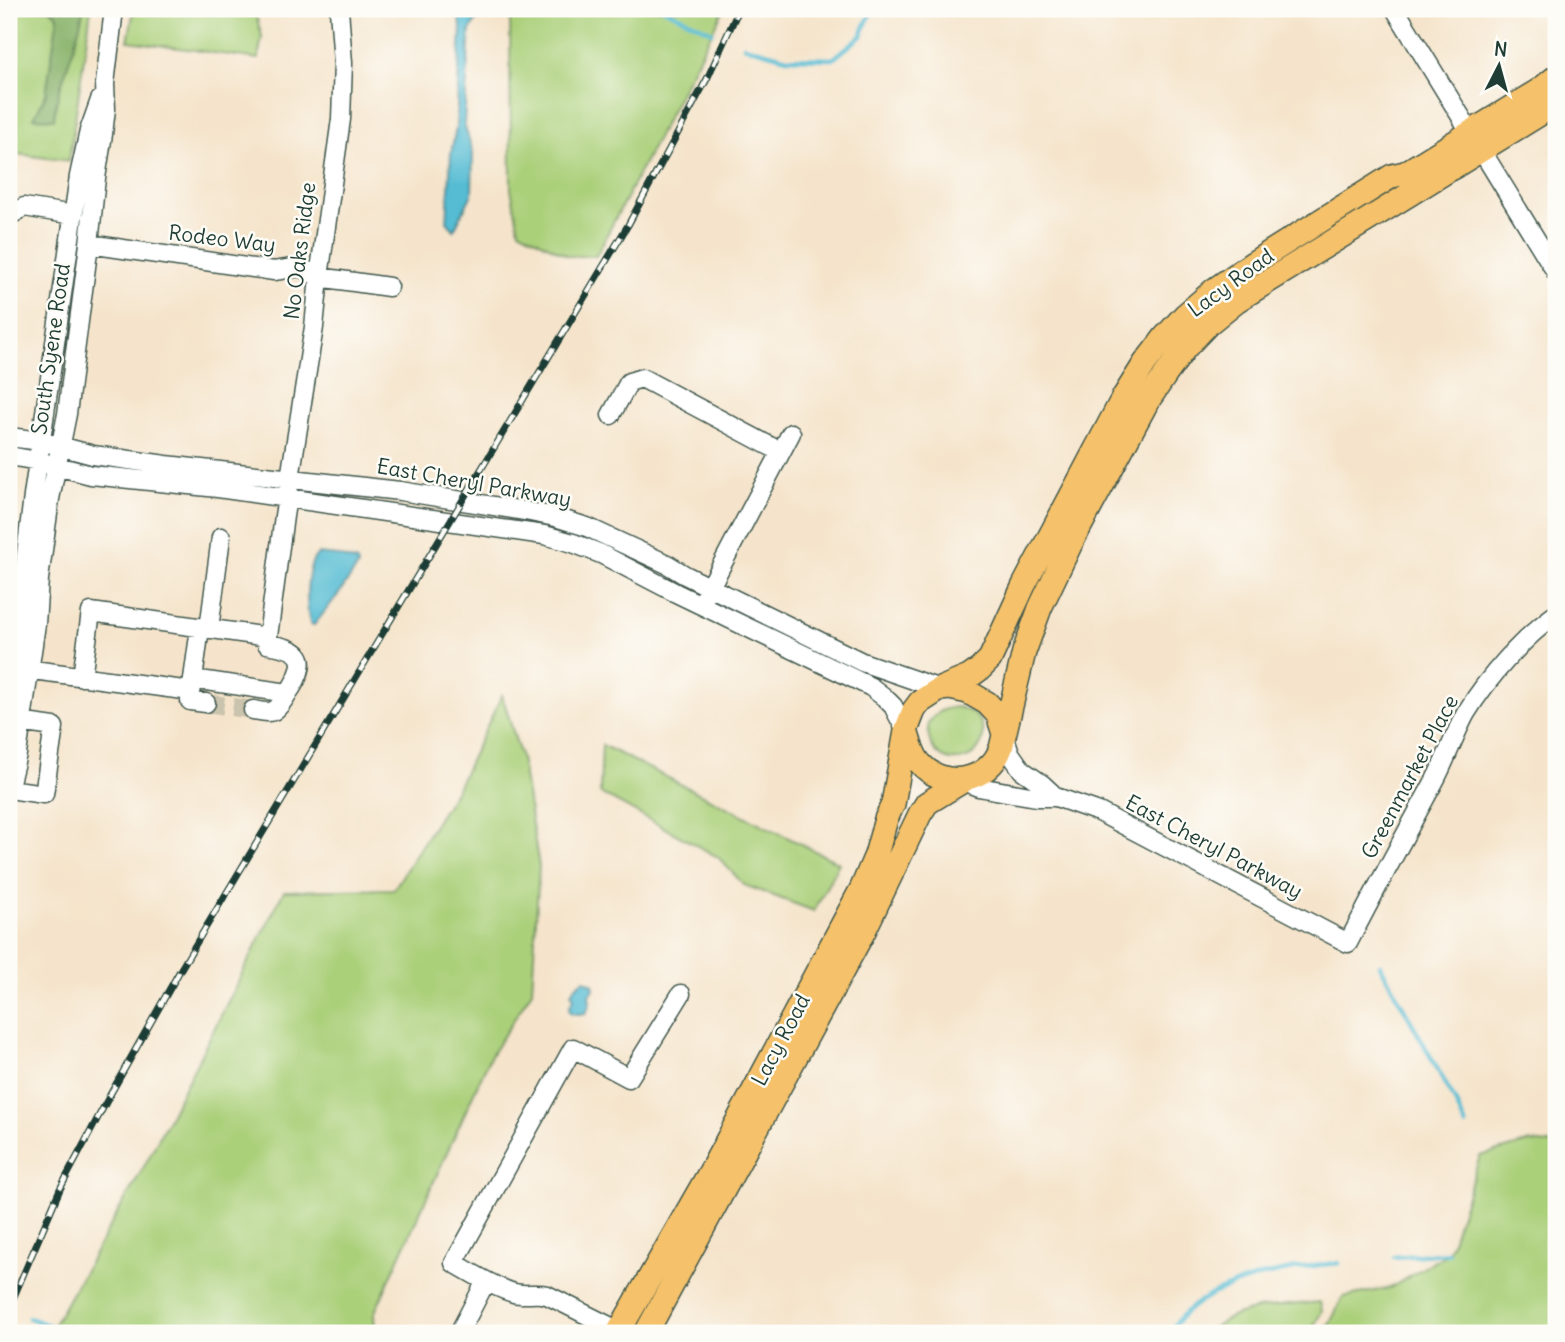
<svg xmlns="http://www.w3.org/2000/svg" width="1565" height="1342" viewBox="0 0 1565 1342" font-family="Delius,sans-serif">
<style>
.green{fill:#abd07a;stroke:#658657;stroke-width:2}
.forest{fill:#88b26a;stroke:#54784f;stroke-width:2}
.water{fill:#55bcd3;stroke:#3a7c84;stroke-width:2}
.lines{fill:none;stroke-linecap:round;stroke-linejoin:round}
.stream{stroke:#55bcd3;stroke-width:4.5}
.minor-tunnel{stroke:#cac3ad;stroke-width:18;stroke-dasharray:18 9;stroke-linecap:butt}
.minor-casing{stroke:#3f564b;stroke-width:21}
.major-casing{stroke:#3f564b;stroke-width:26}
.minor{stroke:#fff;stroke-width:18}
.major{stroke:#f5c16b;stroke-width:23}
.rail-casing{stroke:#1f3d34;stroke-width:7}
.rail{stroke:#fdfcf7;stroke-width:4.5;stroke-dasharray:13;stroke-linecap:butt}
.labels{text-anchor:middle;stroke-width:5;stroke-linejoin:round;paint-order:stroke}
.street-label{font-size:21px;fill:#1f3d34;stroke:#fdfcf7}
</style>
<rect width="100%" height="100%" fill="#fdfcf7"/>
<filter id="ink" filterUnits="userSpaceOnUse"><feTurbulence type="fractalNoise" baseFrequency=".0143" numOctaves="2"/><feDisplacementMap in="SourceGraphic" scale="14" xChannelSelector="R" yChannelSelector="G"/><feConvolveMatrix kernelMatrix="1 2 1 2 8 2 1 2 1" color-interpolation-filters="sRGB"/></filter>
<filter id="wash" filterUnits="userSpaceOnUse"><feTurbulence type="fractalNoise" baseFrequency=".00686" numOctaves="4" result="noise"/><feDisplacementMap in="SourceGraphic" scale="28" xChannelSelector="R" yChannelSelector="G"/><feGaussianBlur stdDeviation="1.57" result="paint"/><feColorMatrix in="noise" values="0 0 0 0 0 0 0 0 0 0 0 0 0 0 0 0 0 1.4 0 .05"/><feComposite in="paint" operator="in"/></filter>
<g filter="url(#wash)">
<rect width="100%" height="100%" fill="#f5e4cb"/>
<path class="green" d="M9 9H91L69 161 9 153Z
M134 9H254L262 36 258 59 128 41Z
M510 9H724L596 256H568L519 230 511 189Z
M9 484 12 486 16 496 9 555Z
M502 695 521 758 539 866 532 991 490 1057 374 1314 375 1333H49L146 1163 284 891 394 889 456 790Z
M958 707C972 711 982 717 983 733 984 761 945 771 932 746 928 740 928 731 928 724 936 711 944 708 958 707Z
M602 745 839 863 814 911 744 885 718 857 600 793Z
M1530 1142 1556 1145V1333H1325L1343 1297 1390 1288 1448 1253 1480 1156Z
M1320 1302 1322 1311 1310 1333H1208C1234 1305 1285 1306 1320 1302Z"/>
<path class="forest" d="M50 9H83C78 47 58 81 54 119L34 118 46 94 58 16Z"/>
<path class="water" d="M456 9H482L470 31 464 124 473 152 472 194 454 230 447 222 451 153 456 127 461 26Z
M318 554 338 556 357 562 358 566 341 591 314 625H311C305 610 305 564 318 554Z
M584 980 593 984 594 989 589 995 590 1003 586 1013C580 1014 576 1015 570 1012L569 1007 574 998 571 993 576 986Z"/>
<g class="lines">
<path class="stream" d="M664 9 712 32
M744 46 787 58 833 59 861 36 872 9
M1380 965 1454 1099 1466 1126
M1394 1257 1448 1253
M29 1318 71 1333
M1170 1333C1174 1326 1180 1317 1186 1312 1219 1281 1295 1266 1339 1263"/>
</g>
</g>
<g filter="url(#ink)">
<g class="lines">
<path class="minor-tunnel" d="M206 703 253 710"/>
<defs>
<path id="minor" d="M1395 9 1556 272
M9 216 24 207 74 215
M89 244 274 271 300 267 319 277 389 287
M611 415 629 382 642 378 781 452
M9 437 41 441 93 455 166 465 400 491 525 511 555 517 587 527 667 564 685 575 862 662 940 689
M9 456 38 461 91 475 218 488 544 535 573 543 601 554 676 593 871 687 884 697 893 706 906 731
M706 595 791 433
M200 628 190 701 206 703
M209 629 221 537
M18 668 191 691
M82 677 91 612 268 637
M193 679 288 693
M253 710C260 711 269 714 275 710 282 705 287 694 292 687 311 655 298 649 267 644L284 516 314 327 319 277 341 119 343 63 339 9
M11 723 26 555 33 496 79 176 89 131 100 100
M1004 734 1010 753 1022 770 1042 784 1056 797
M963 781 978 787 1036 797H1056L1099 812 1348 943C1376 889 1405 835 1434 782 1446 760 1454 735 1466 713 1488 677 1522 639 1556 614
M9 786 17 754 36 624 39 579 50 499 67 414 89 244 96 178 103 134 106 109 105 84 114 9
M9 789 44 794 54 727 11 721
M619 1331 547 1295C536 1292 525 1296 514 1293 493 1287 474 1274 454 1263L573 1048 629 1078 681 994
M459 1333 486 1281"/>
<path id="major" d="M940 689 969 677 980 669 990 659 1024 585 1123 398 1145 363 1165 337 1185 315 1214 290 1253 263 1392 176 1405 173 1541 89 1556 77
M906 731C910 742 912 753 919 762 943 791 989 782 1001 748L1024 652 1040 608 1071 543 1147 402 1166 374 1185 348 1209 323 1236 301 1556 104
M618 1333 713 1167 861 890 876 855 886 819 893 804 906 731 914 710 920 702 940 689 950 688 968 692 987 703 998 715 1004 734
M646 1333 864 931 920 814 927 803 963 781"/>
</defs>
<use href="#minor" class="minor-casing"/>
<use href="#major" class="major-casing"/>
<use href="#minor" class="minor"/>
<use href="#major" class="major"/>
<defs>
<path id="rail" d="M9 1308 60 1189 111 1093 182 967 628 225 707 79 739 9"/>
</defs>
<use href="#rail" class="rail-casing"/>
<use href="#rail" class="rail"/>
</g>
</g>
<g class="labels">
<g class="street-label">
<text transform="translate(222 239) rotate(7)" y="7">Rodeo Way</text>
<text transform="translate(300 251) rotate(-83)" y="7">No Oaks Ridge</text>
<text transform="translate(1231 283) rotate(-36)" y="7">Lacy Road</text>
<text transform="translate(51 349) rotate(-82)" y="7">South Syene Road</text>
<text transform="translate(474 483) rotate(10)" y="7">East Cheryl Parkway</text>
<text transform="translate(1410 777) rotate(-62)" y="7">Greenmarket Place</text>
<text transform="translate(1214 847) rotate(28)" y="7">East Cheryl Parkway</text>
<text transform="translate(781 1040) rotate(-62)" y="7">Lacy Road</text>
</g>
</g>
<rect width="1565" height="1342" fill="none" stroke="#fdfcf7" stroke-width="35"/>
<g transform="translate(1499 66) rotate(6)" stroke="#fdfcf7" stroke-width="5" paint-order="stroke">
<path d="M0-5L12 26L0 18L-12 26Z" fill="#1f3d34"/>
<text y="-10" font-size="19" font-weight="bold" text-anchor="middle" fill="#1f3d34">N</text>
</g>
</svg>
